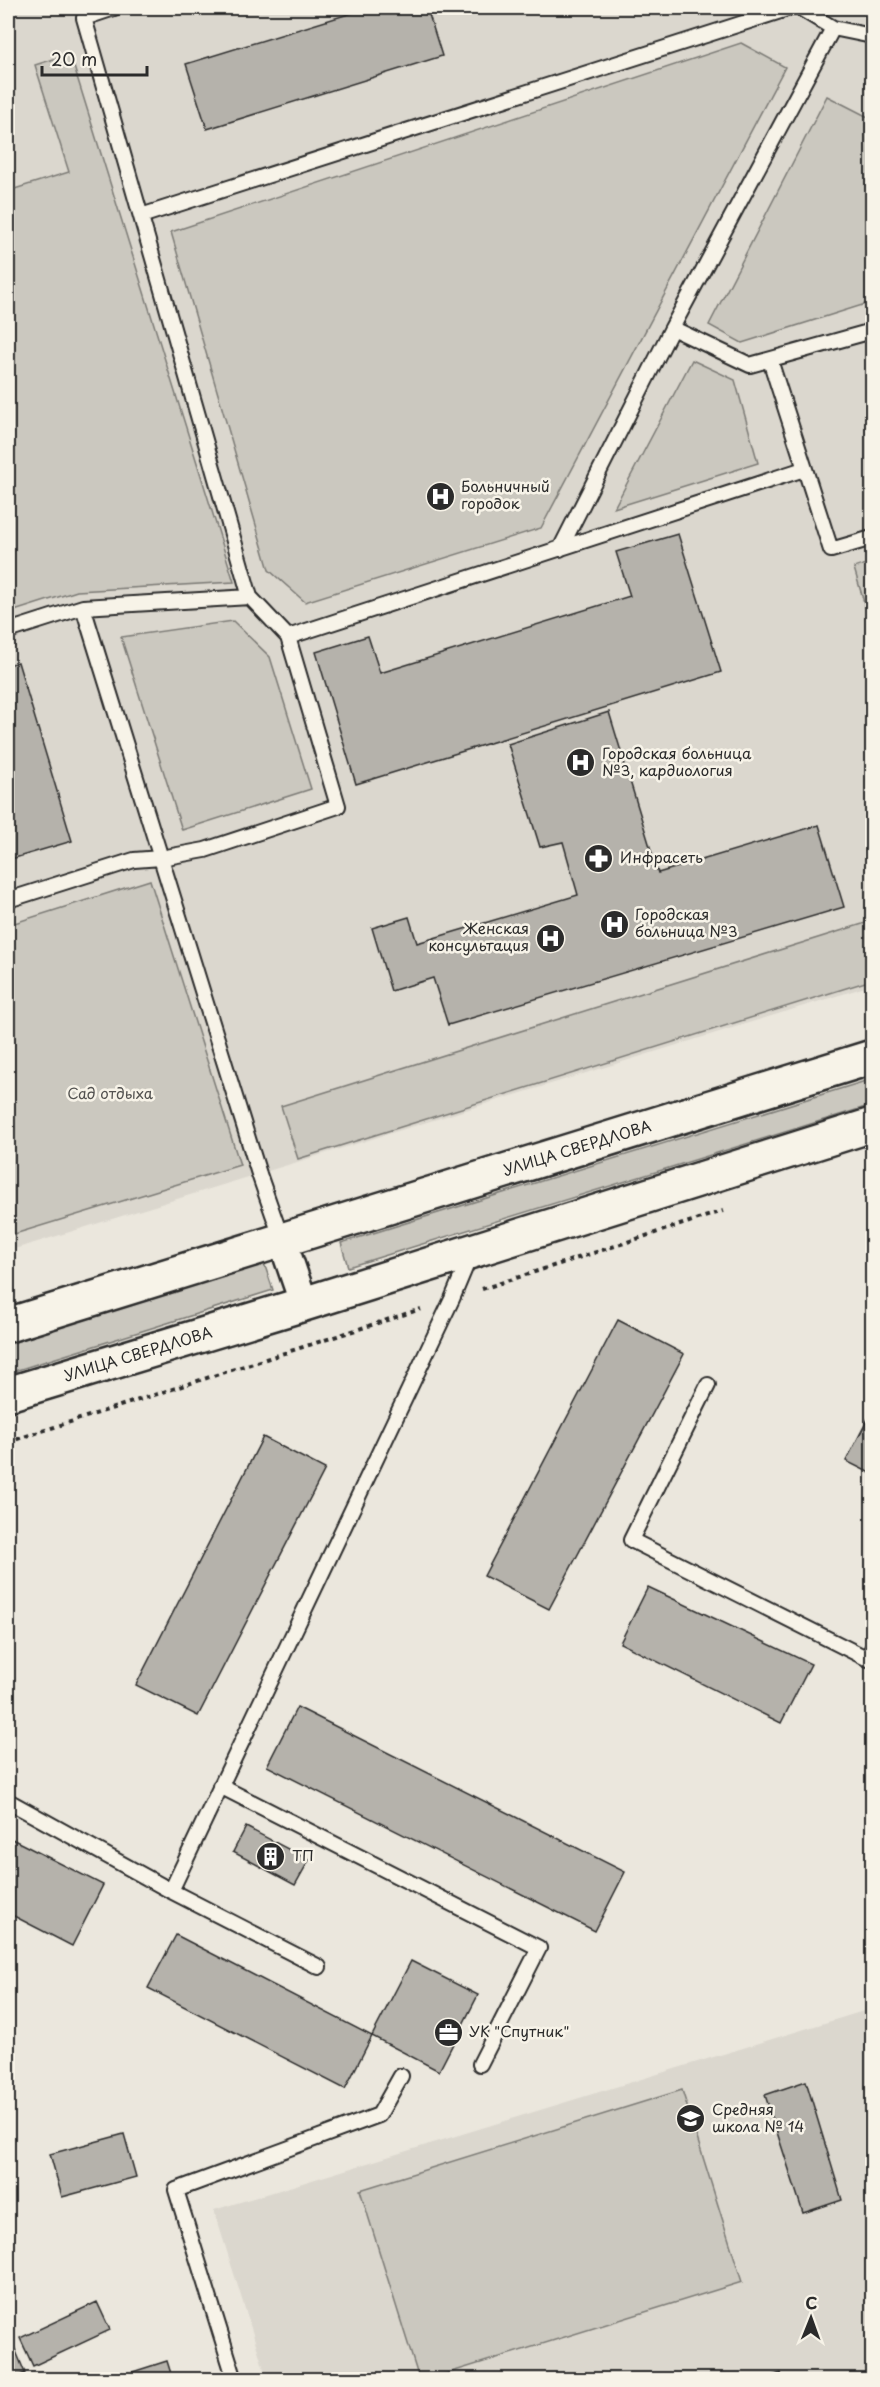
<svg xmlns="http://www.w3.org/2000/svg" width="880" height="2387" viewBox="0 0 880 2387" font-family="'Playpen Sans',sans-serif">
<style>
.built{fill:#dbd7ce}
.green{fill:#cbc8bf;stroke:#7b7a75;stroke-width:1.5}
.building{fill:#b5b2ab;stroke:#2b2b2b;stroke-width:1.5}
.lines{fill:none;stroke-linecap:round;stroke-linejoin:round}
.lane-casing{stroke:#2b2b2b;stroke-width:18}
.street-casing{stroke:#2b2b2b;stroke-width:32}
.secondary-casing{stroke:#2b2b2b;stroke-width:38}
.path{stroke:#2b2b2b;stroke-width:4;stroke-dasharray:4.5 4.5;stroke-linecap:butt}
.lane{stroke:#f7f3e8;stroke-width:14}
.street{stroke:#f7f3e8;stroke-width:27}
.secondary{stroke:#f7f3e8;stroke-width:33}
.labels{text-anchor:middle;stroke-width:5;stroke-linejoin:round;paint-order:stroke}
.poi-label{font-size:15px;fill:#2b2b2b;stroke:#f7f3e8;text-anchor:start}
.park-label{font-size:15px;fill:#535250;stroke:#f7f3e8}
.street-label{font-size:15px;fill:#2b2b2b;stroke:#f7f3e8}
</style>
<rect width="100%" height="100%" fill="#ebe7dd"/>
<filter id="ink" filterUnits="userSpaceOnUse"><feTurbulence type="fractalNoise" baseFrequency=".0167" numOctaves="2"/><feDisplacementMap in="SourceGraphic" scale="12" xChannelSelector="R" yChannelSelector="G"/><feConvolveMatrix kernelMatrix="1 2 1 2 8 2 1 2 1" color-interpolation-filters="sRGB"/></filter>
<g filter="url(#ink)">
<path class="built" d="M8 8H872V985L8 1251Z
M867 2010 872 2029V2379H267L214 2210Z"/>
<path class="green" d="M741 43 785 67 541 528 305 602 269 570 171 232Z
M70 54 234 582 77 591 8 613V191L69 172 35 65Z
M827 96 872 119V302L742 343 709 325Z
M692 360 735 380 758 463 614 508Z
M872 562V630L854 568Z
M233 621 270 657 311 789 182 830 121 637Z
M150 880 240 1165 8 1236V925Z
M872 921V980L298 1159 281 1106Z
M872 1079V1105L348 1267 341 1243Z
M264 1263 273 1290 8 1373V1344Z
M682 2090 742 2282 429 2379H419L360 2190Z"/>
<path class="building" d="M368 8H427L442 56 207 129 186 64Z
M678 534 721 672 356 784 316 652 368 636 380 673 630 596 616 552Z
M18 662 72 841 8 860V665Z
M609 712 658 873 819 825 844 907 448 1025 433 978 391 991 372 928 409 917 417 943 578 895 563 842 540 847 508 744Z
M618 1320 684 1354 549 1609 484 1576Z
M872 1411V1474L846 1461Z
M263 1437 325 1469 198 1716 136 1685Z
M648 1587 811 1664 781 1723 620 1643Z
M297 1707 625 1872 595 1931 267 1766Z
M246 1827 309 1860 295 1885 233 1852Z
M8 1837 103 1885 72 1946 8 1913Z
M176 1935 372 2036 345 2089 148 1988Z
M411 1961 478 1995 439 2071 372 2036Z
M806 2081 842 2200 803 2213 765 2095Z
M124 2134 136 2177 62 2197 50 2154Z
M97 2302 110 2330 33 2366 20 2338Z
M8 2332 25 2373 9 2380H8Z
M167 2361 173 2380H124L123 2375Z
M781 2373 783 2380H759Z"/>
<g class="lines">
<defs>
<path id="lane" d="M800 8 833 28 872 36
M141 216 790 8
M672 328 750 365 872 331
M770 360 831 550 872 538
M560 549 672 328 833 28
M83 607 259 1174 282 1240
M8 631 83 607 250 597
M288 637 804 469
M8 900 134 860 161 858 205 850 338 806 288 637 250 597 84 18 114 8
M708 1385 631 1540 868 1659 872 1649
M220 1786 539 1948 480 2064
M8 1801 171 1891 452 1299 470 1256
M171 1891 319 1967
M235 2380 176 2190 379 2115 401 2076"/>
<path id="street" d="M282 1240 304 1304"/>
<g id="secondary">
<path id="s1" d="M8 1325 872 1057"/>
<path id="s2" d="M8 1394 304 1304 872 1125"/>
</g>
</defs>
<use href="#lane" class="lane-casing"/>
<use href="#street" class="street-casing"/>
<use href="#secondary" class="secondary-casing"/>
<path class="path" d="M482 1289 723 1211
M8 1442 421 1309"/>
<use href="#lane" class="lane"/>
<use href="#street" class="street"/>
<use href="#secondary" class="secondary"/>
</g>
</g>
<defs>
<symbol id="hospital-disc" viewBox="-11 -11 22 22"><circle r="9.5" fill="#2b2b2b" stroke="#f7f3e8"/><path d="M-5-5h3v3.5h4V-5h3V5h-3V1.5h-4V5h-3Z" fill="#fff"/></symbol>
<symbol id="pharmacy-disc" viewBox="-11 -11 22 22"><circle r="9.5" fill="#2b2b2b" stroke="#f7f3e8"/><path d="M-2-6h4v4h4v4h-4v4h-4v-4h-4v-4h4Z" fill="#fff"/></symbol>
<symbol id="building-disc" viewBox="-11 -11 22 22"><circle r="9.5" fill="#2b2b2b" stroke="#f7f3e8"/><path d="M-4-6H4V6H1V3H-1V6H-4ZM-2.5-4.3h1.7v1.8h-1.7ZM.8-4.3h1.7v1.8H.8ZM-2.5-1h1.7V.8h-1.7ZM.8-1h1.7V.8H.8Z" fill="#fff"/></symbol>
<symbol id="office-disc" viewBox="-11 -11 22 22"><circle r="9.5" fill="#2b2b2b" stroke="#f7f3e8"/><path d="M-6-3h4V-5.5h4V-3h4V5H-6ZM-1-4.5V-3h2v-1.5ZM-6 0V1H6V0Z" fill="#fff"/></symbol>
<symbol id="school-disc" viewBox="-11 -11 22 22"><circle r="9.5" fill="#2b2b2b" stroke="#f7f3e8"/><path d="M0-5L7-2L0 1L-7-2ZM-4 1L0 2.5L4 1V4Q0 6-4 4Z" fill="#fff"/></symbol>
</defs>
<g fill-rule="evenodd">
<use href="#hospital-disc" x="424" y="480" width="33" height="33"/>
<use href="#hospital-disc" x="564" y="746" width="33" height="33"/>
<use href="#pharmacy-disc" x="582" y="842" width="33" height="33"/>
<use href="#hospital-disc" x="598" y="908" width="33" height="33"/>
<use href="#hospital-disc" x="534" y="922" width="33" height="33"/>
<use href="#building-disc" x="254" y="1840" width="33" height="33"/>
<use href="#office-disc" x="432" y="2016" width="33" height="33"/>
<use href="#school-disc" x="674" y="2102" width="33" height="33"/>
</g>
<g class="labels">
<g class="poi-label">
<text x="461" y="492">Больничный<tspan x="461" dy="17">городок</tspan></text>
<text x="602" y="759">Городская больница<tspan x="602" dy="17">№3, кардиология</tspan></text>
<text x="620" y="863">Инфрасеть</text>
<text x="635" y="920">Городская<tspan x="635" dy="17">больница №3</tspan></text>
<text x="529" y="934" text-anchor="end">Женская<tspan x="529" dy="17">консультация</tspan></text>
<text x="292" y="1861">ТП</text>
<text x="469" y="2037">УК "Спутник"</text>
<text x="712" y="2115">Средняя<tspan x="712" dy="17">школа № 14</tspan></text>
</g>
<g class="park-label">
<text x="110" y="1099">Сад отдыха</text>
</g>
<g class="street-label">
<text dy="5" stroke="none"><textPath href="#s1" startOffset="596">УЛИЦА СВЕРДЛОВА</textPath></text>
<text dy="5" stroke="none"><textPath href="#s2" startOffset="136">УЛИЦА СВЕРДЛОВА</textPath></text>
</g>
</g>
<rect width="880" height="2387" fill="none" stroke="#f7f3e8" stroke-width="30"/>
<rect x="15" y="15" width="850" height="2357" fill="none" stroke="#2b2b2b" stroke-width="2" filter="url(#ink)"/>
<g transform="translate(811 2318) rotate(1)" stroke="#f7f3e8" stroke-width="4.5" paint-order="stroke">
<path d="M0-4.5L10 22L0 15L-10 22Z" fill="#2b2b2b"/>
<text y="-9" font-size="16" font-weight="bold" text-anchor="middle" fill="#2b2b2b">С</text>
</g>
<path d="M42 66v9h105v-9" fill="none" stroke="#2b2b2b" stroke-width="3"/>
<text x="51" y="66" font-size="18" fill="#2b2b2b" stroke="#f7f3e8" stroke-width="4.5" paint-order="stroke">20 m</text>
</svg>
